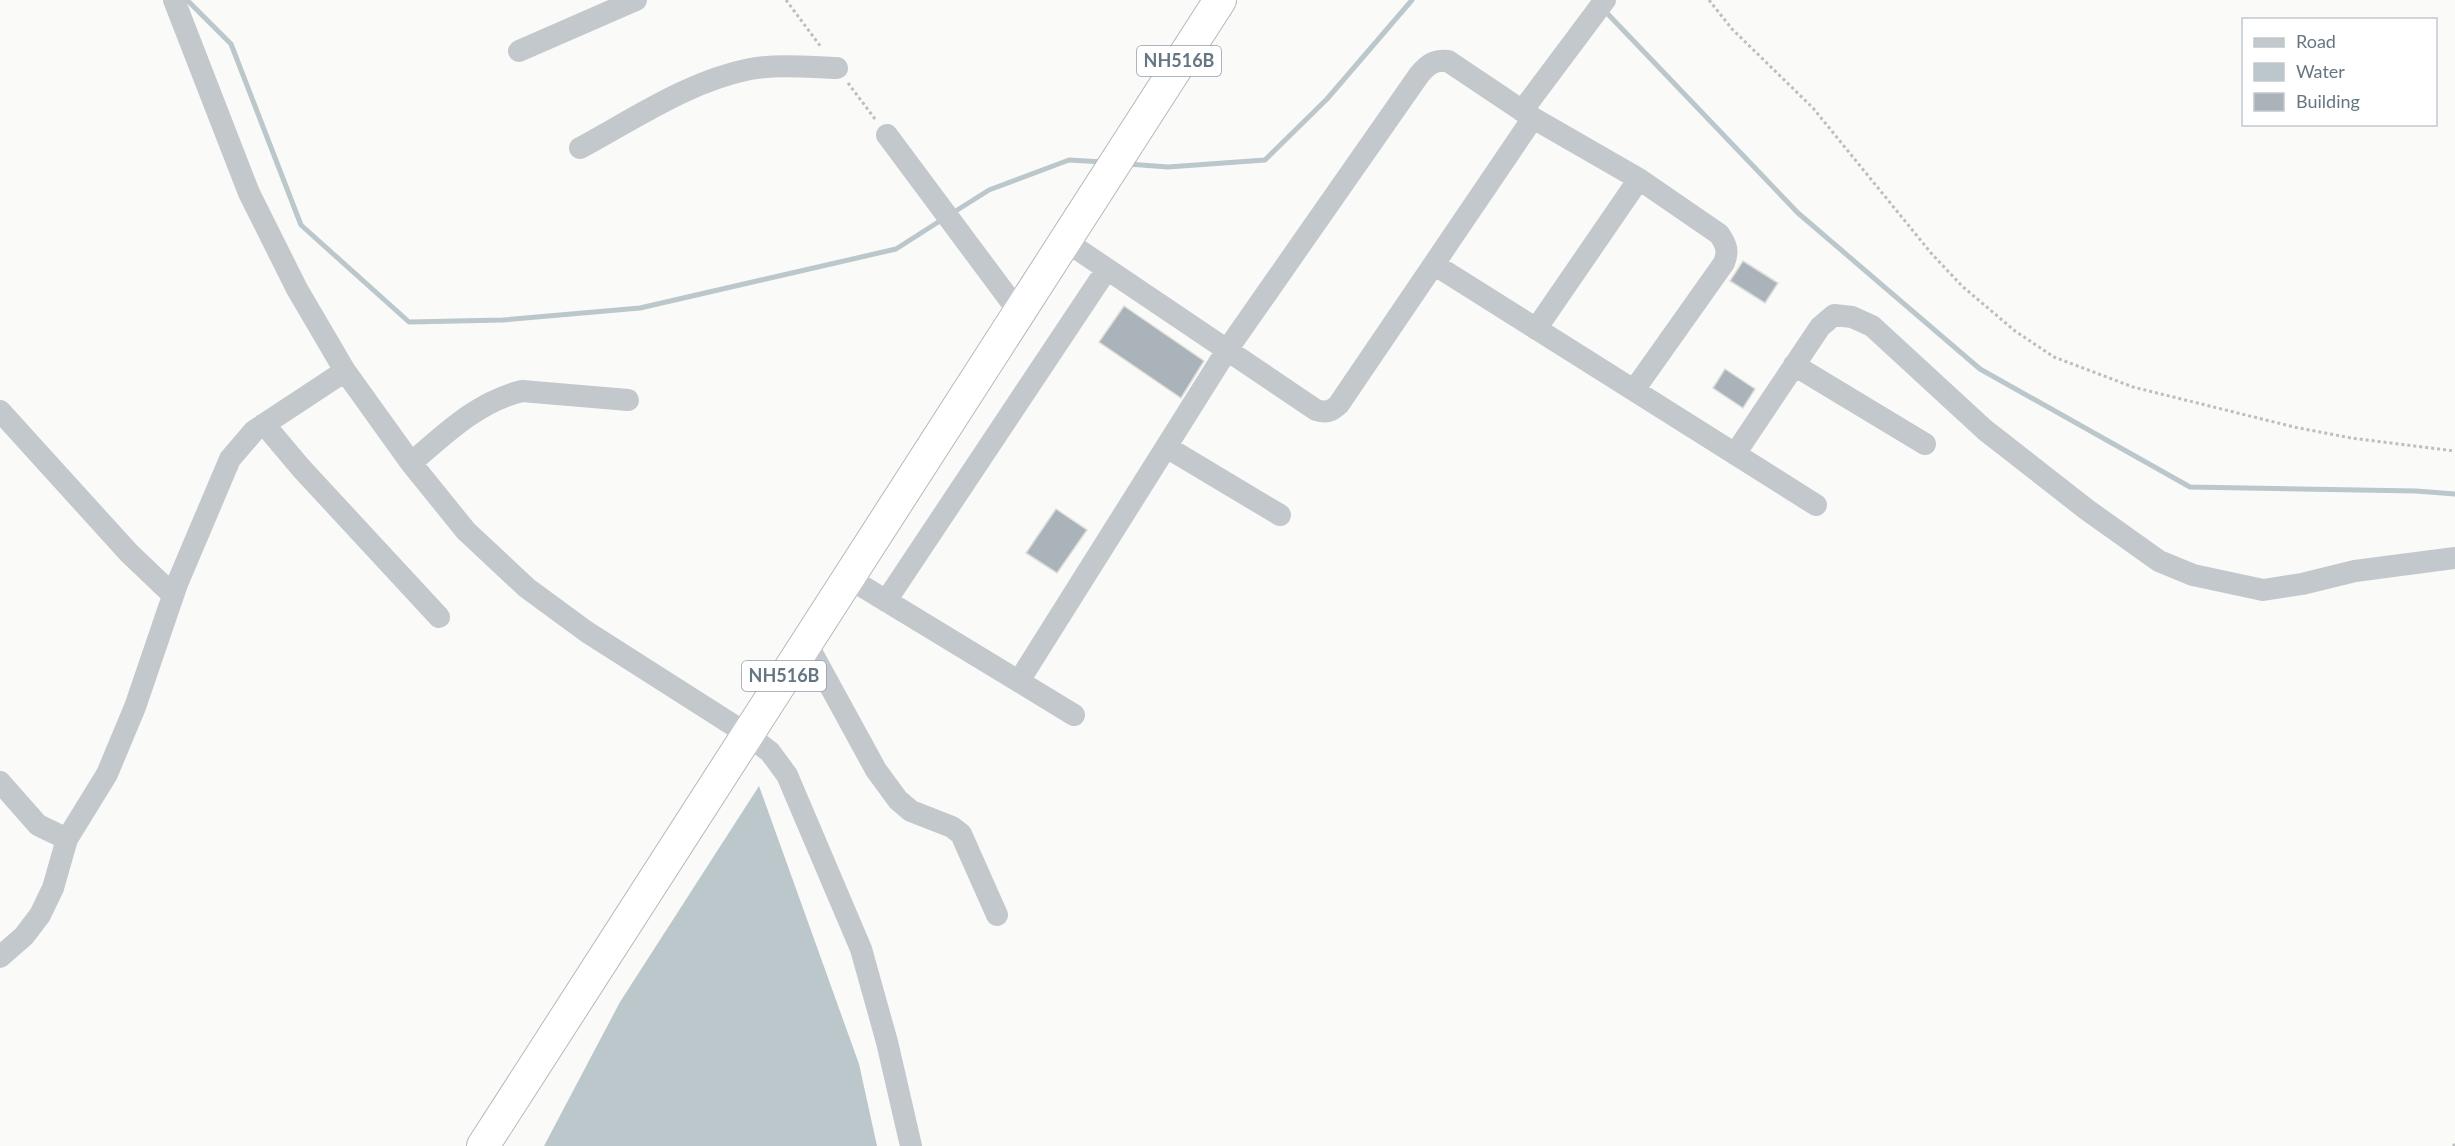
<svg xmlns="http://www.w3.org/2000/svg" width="2455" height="1146" viewBox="0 0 2455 1146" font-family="Lato,sans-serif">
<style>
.water{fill:#bbc7cb}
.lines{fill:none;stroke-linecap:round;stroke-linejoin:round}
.stream{stroke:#bbc7cb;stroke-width:5}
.building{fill:#aab3b9;stroke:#dcdcda;stroke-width:1.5}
.highway-casing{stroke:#b4b9bd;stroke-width:34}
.path{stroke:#bbbfc2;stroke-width:3;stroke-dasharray:3 3;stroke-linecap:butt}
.minor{stroke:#c3c8cc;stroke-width:22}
.highway{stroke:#fff;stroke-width:32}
.labels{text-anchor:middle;stroke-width:6;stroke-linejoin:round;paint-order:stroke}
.shield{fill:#fff;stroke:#939fa8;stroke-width:1.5}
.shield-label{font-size:18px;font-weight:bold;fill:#657683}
</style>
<rect width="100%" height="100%" fill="#fafaf8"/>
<path class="water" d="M759 786 859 1064 877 1146H544L620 1002Z"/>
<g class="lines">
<path class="stream" d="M187 0 231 44 301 225 409 322 503 320 640 308 896 249 943 219
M1604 10 1798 213 1980 369 2190 487 2416 491 2455 494
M1128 164 1168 167 1265 160 1327 99 1412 0
M951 214 989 190 1069 160 1103 162"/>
</g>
<path class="building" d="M1743 261 1778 283 1765 303 1730 281Z
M1124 306 1204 361 1181 398 1099 342Z
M1725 369 1755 389 1743 408 1713 388Z
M1056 509 1087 530 1057 573 1026 553Z"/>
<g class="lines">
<defs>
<path id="highway" d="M483 1146 1220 0"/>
</defs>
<use href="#highway" class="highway-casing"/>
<path class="path" d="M786 0 821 47
M1709 0 1732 29 1813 108 1931 253 1962 286 2015 331 2054 357 2133 387 2294 427 2351 438 2455 451
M848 83 875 119
M2453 1146 2455 1144"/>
<path class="minor" d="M174 0 249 193 297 289 345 371 411 463 466 531 527 588 587 632 747 734 770 752 787 775 861 949 887 1042 911 1146
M519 51 636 0
M1522 111 1605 0
M887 135 1018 311
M580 148C634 119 689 81 750 69 778 64 808 67 837 68
M1064 240 1316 410C1326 413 1331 412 1339 404L1533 118
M1435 265 1816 505
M1536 329 1639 179
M1794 365 1925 444
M0 411 129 553 173 595
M264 424 301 468 439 617
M1168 448 1280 515
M1735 454 1820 327 1834 315 1852 317 1872 326 1985 430 2086 509 2159 561 2193 575 2263 590 2302 584 2355 571 2455 558
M411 463C445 434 477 402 522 391L628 400
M847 577 1074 715
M886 601 1107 269
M806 642 876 770 898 800 911 811 952 827 961 834 997 915
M1019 681 1227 350 1419 75C1428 64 1434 60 1448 61L1533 118 1639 179 1719 234C1726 244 1729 251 1724 263L1634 390
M0 782 38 825 67 839
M0 957 24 936 40 915 53 888 67 839 107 774 135 707 177 584 230 459 254 431 345 371"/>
<use href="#highway" class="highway"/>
</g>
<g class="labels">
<g class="shield">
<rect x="1137" y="46" width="84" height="30" rx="4.5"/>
<rect x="742" y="661" width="84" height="30" rx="4.5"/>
</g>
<g class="shield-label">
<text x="1179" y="67">NH516B</text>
<text x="784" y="682">NH516B</text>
</g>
</g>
<rect x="2242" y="18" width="195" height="108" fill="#ffffff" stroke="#c1c8cd" stroke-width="1.5"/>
<rect x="2254" y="38" width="30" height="9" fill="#c3c8cc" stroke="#c1c8cd" stroke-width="1.5"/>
<text x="2296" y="48" font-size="18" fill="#657683">Road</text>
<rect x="2254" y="63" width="30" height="18" fill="#bbc7cb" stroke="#c1c8cd" stroke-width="1.5"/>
<text x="2296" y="78" font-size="18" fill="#657683">Water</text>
<rect x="2254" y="93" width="30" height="18" fill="#aab3b9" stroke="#c1c8cd" stroke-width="1.5"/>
<text x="2296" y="108" font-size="18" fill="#657683">Building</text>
</svg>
